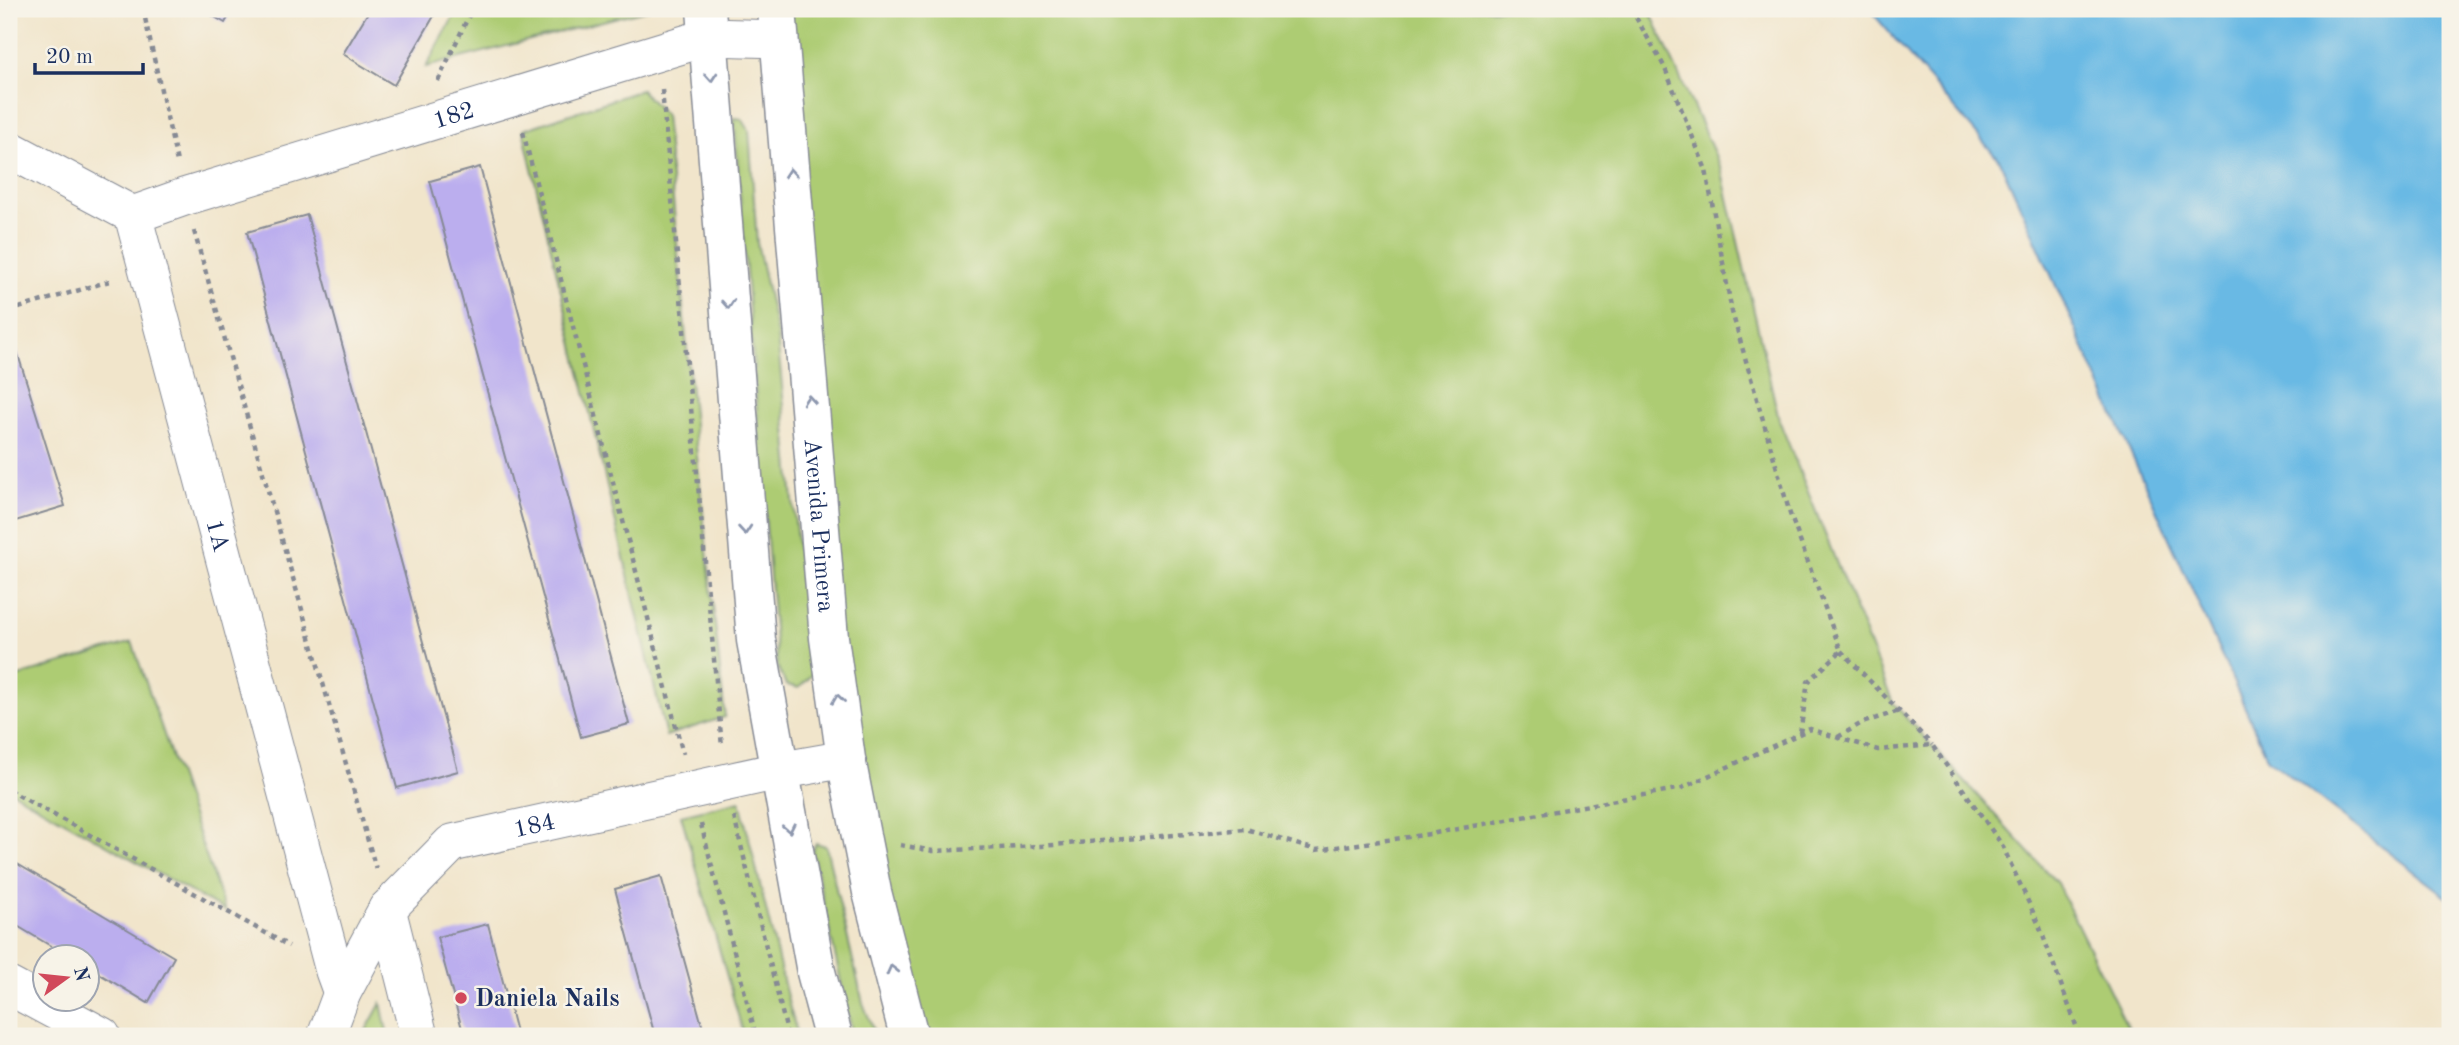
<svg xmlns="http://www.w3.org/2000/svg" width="2459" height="1045" viewBox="0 0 2459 1045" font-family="'Old Standard TT',serif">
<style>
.green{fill:#adcc73;stroke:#647e68;stroke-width:2}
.water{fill:#69b9e4;stroke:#4274a1;stroke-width:2}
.building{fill:#bbaeee}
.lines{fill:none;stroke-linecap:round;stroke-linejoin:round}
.minor-casing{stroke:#868a94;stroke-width:39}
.tertiary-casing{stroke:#868a94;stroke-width:41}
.path{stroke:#868a94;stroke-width:4.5;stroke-dasharray:5 5;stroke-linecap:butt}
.minor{stroke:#fff;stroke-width:37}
.tertiary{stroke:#fff;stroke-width:38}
.oneway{stroke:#8d97ae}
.poi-dot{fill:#d1495b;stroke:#f7f3e8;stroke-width:2.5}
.labels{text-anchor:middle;stroke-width:5;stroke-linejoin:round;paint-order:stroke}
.street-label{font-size:24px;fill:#1b2f5e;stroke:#f7f3e8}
.poi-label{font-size:24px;font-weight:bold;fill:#1b2f5e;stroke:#f7f3e8;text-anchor:start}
</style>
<rect width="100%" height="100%" fill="#f7f3e8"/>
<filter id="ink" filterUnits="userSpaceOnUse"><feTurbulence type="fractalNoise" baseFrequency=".0143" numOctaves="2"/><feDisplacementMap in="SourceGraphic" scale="14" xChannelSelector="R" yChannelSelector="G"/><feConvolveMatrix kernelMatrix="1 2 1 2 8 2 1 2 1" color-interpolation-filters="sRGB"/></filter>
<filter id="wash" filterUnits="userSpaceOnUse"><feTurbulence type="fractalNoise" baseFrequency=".00686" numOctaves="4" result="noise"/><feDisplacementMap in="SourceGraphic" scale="28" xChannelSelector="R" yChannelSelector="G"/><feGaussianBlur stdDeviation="1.57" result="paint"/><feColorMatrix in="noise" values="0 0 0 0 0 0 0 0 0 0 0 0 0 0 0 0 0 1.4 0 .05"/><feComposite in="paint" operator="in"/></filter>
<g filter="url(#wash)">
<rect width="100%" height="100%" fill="#f1e5cb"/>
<path class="green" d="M458 9H649L426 67Z
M789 9H1649L1721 168 1779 420 1893 703 2057 883 2132 1036H921L843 749Z
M641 90 665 115 698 467 725 717 666 736 523 130Z
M734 118 742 119 749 130 757 243 777 334 801 584 812 675 799 688 786 685 777 666Z
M132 642 225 911 9 790V679Z
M740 801 789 1005 798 1036H744L681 815Z
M816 843 826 846 863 1003 876 1036H853L812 851Z
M381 1003 388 1036H363Z"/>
<path class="water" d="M1869 9H2450V899L2268 759 2000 161Z"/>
<g id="blocks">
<path class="building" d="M201 9H233L225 23Z
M370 9H438L394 85 343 54Z
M480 167 629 724 581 737 430 181Z
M307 215 458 771 397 788 247 232Z
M9 332H11L65 506 9 523Z
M9 859 174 957 148 1003 88 967V958H71L9 921Z
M661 876 705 1036H655L615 889Z
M488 924 517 1036H464L437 937Z"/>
</g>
</g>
<g filter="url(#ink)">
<use href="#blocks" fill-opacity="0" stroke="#868a94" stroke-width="2"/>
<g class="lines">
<defs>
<g id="minor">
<path id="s1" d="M9 149 133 215 334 971 342 993"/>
<path id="s2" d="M133 215 184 197 708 37 778 39"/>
<path d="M387 909 419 1036"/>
<path d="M9 986 102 1036"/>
<path id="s3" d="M326 1036 342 993 387 909 452 843 778 771 846 759"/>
</g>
<g id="tertiary">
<path d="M706 9 756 640 816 972 833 1036"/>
<path id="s4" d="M777 9 829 638 846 759 872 892 909 1036"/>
</g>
</defs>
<use href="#minor" class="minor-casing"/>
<use href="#tertiary" class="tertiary-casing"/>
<path class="path" d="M143 9 177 162
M1631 9 1664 66 1706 170 1732 312 1790 514 1841 651 1808 682 1800 733
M438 81 472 9
M662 90 722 747
M523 132 683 754
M194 231 376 869
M9 311 113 280
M1841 651 1932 745
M1838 737 1862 723 1899 711
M9 790 289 946
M734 817 788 1036
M701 824 756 1036
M900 845 933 851 1041 846 1246 829 1316 850 1430 834 1682 788 1810 729 1878 750 1932 745 2002 845 2039 925 2080 1036"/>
<use href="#minor" class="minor"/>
<use href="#tertiary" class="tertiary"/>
</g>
<defs><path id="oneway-chevron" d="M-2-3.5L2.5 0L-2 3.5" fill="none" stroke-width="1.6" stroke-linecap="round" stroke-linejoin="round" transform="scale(1.75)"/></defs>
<g class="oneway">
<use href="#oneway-chevron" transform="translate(711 77) rotate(86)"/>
<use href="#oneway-chevron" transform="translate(790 173) rotate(-95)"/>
<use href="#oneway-chevron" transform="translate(728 304) rotate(86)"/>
<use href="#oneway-chevron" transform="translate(809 400) rotate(-95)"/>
<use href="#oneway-chevron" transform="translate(745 530) rotate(85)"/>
<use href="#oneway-chevron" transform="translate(838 699) rotate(-98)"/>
<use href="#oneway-chevron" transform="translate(789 828) rotate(79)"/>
<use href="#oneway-chevron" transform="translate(892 970) rotate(-104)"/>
</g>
</g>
<circle class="poi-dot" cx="461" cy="998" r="7"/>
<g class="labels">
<g class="street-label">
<text dy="8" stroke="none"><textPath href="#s2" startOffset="336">182</textPath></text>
<text dy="8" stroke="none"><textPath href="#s4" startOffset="518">Avenida Primera</textPath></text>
<text dy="8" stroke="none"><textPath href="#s1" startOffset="472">1A</textPath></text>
<text dy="8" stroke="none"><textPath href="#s3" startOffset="318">184</textPath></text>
</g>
<g class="poi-label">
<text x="475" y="1006">Daniela Nails</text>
</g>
</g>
<rect width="2459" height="1045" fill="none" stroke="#f7f3e8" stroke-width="35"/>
<g transform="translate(66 978) rotate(75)"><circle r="33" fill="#f7f3e8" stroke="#9fa5b1" stroke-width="2"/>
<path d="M0-5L12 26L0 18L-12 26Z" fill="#d1495b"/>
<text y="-10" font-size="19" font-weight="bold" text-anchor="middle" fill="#1b2f5e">N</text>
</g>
<path d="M35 63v10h108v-10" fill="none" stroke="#1b2f5e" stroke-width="3.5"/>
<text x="46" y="63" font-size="21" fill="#1b2f5e" stroke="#f7f3e8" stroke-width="5" paint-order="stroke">20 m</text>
</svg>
